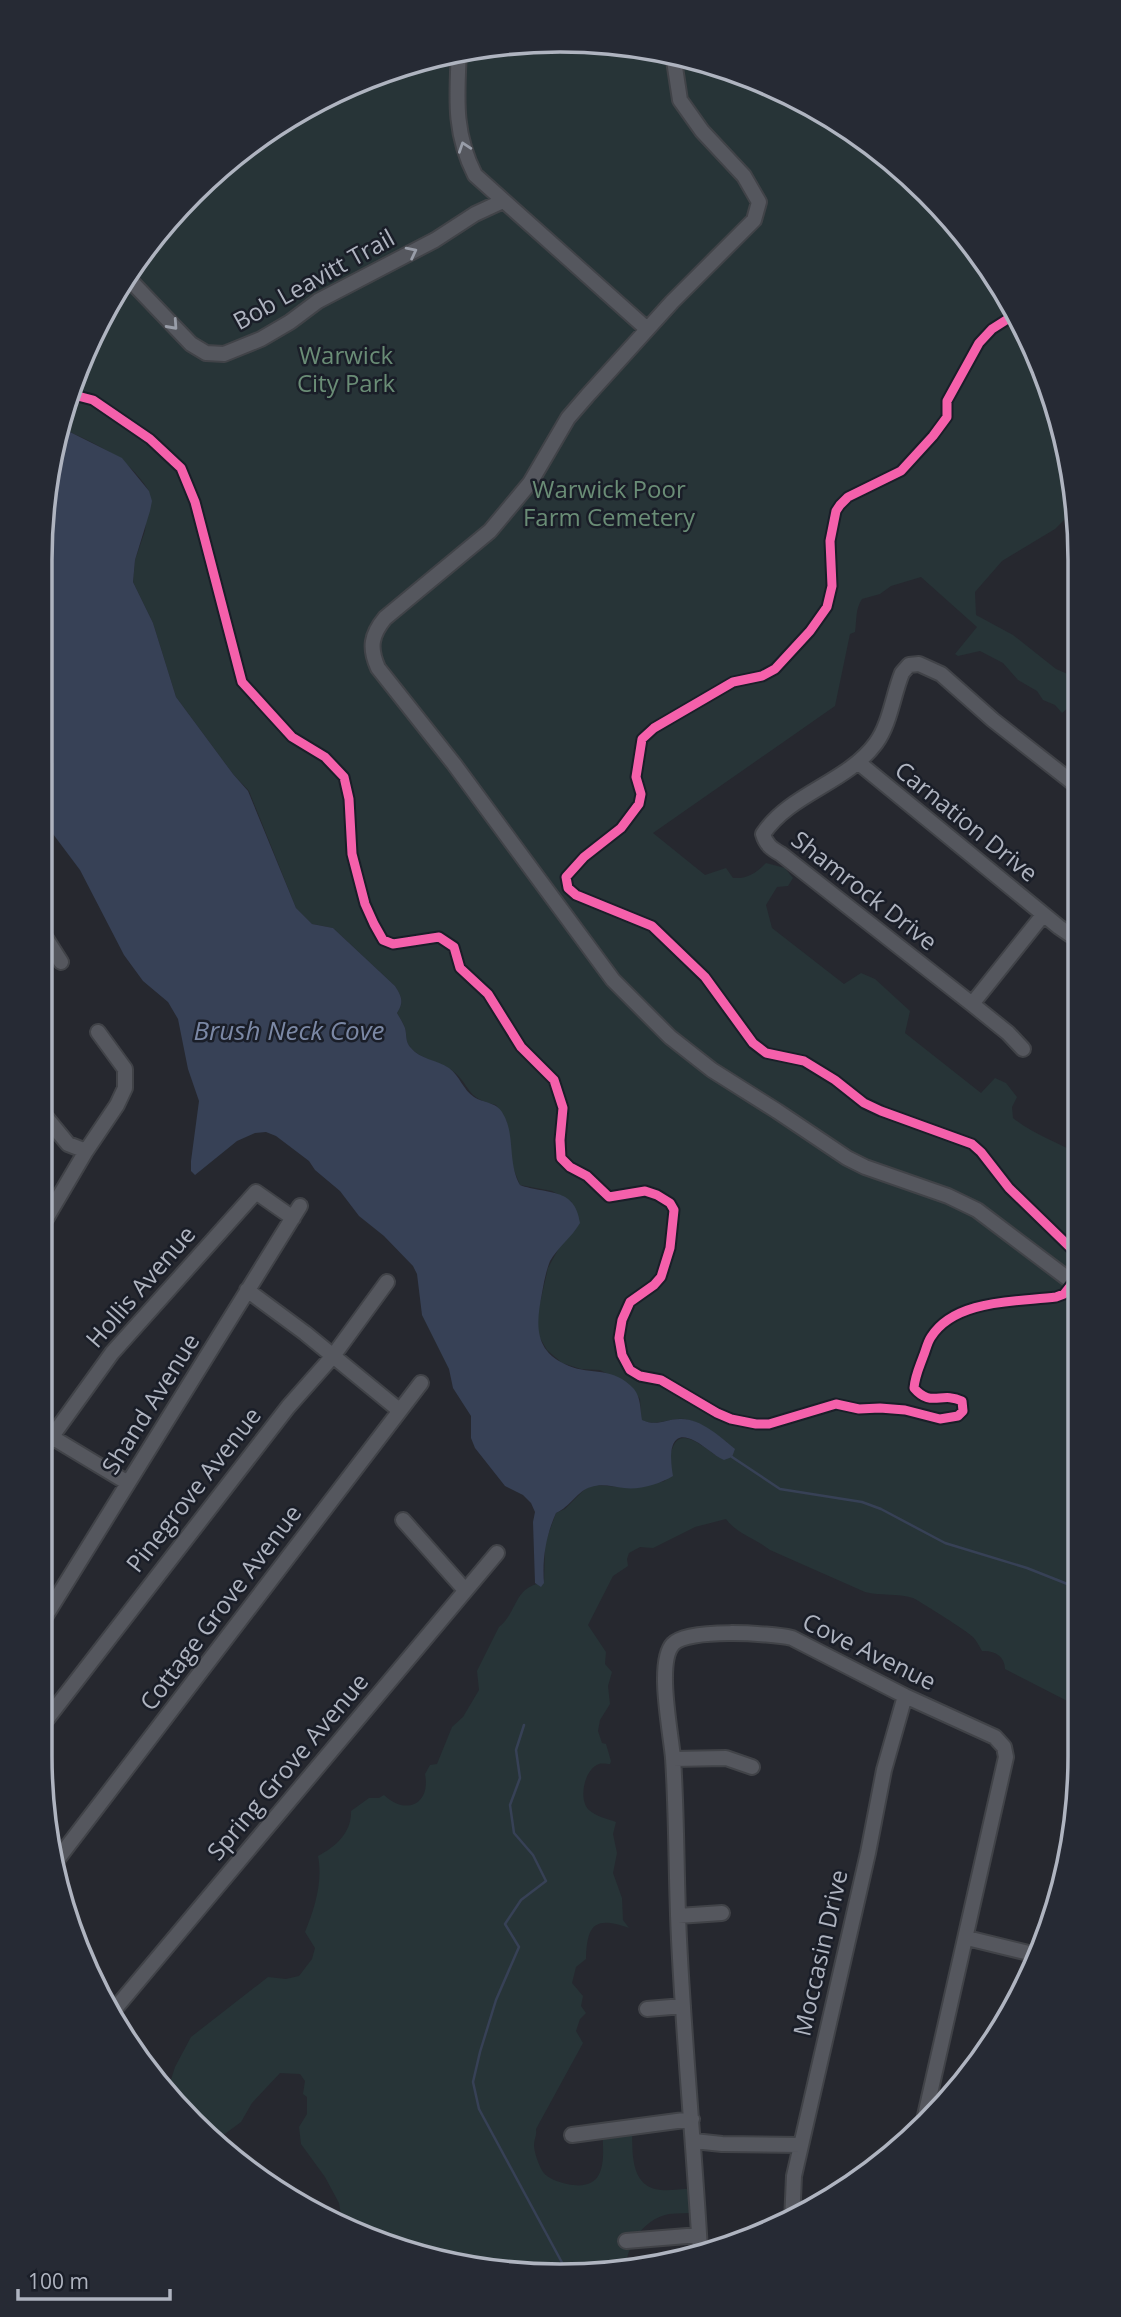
<svg xmlns="http://www.w3.org/2000/svg" width="1121" height="2317" viewBox="0 0 1121 2317" font-family="'Open Sans',sans-serif">
<style>
.green{fill:#273437}
.water{fill:#374156}
.lines{fill:none;stroke-linecap:round;stroke-linejoin:round}
.stream{stroke:#374156;stroke-width:2.5}
.minor-casing{stroke:#414348;stroke-width:18}
.minor{stroke:#55575e;stroke-width:14}
.cycleway-casing{stroke:#1a1e28;stroke-width:13}
.cycleway{stroke:#f560ab;stroke-width:9}
.oneway{stroke:#989da8}
.labels{text-anchor:middle;stroke-width:5;stroke-linejoin:round;paint-order:stroke}
.street-label{font-size:24px;fill:#afb4c0;stroke:#1a1e28}
.park-label{font-size:24px;fill:#6a8d76;stroke:#1a1e28}
.water-label{font-size:26px;font-style:italic;fill:#7b88a5;stroke:#1a1e28}
.rim{fill:none;stroke:#afb4c0;stroke-width:3.5}
</style>
<rect width="100%" height="100%" fill="#26282f"/>
<path class="green" d="M561 40 662 50 760 80 878 148 973 243 1041 361 1076 492V508L1055 529 1002 561 975 592 976 615 1013 635 1056 669 1077 678V716L1068 708 1062 713 1055 705 1043 700 1037 691 1018 680 1003 663 980 651 958 656 955 654 977 627 921 577 891 586 880 594 862 599C855 610 857 619 855 632L850 634 835 706 653 833 705 875 726 868 733 878C748 879 756 873 766 863L785 868 793 878 788 886 777 887 766 905 772 928 844 984 861 973 875 979 910 1011 905 1033 981 1093 995 1078 1006 1083 1017 1097 1012 1107 1013 1118C1033 1134 1056 1142 1079 1154L1081 1708 1005 1669C1005 1656 994 1650 982 1651 979 1646 977 1641 973 1637 970 1633 918 1600 913 1598 897 1593 881 1596 865 1592L770 1550C756 1539 736 1533 726 1519L695 1527 653 1548 640 1547 629 1553 627 1559 628 1566 613 1576 588 1625 606 1652 605 1664 612 1672 608 1686 610 1704 600 1720 598 1731 602 1743 606 1744 611 1761 610 1764C607 1764 602 1763 599 1764 584 1769 578 1800 589 1810 595 1816 608 1819 616 1822L613 1834 617 1853 613 1873 622 1898 623 1920 629 1928C595 1916 587 1924 586 1959L576 1967 572 1983 583 1996 581 2006 586 2013 580 2019 576 2031 583 2043 536 2129C537 2136 534 2139 534 2145 534 2152 539 2166 543 2172 548 2179 559 2182 567 2184 608 2193 604 2158 602 2129L632 2125C633 2148 628 2187 661 2190 672 2191 684 2188 695 2189L697 2213C688 2213 678 2213 669 2214 642 2219 626 2247 625 2272L459 2267 361 2237 343 2227 339 2203 325 2177 301 2144 299 2127 307 2114V2097L303 2094 305 2081 300 2074 280 2073 252 2103 241 2122 218 2139 167 2092 175 2067 191 2037 268 1977 286 1979 299 1976 312 1959 315 1948 305 1932C315 1908 323 1881 318 1856 336 1847 352 1832 351 1811L369 1798H379L384 1795C406 1816 431 1804 425 1774L430 1765 437 1764 452 1727 463 1717 479 1690 477 1671 499 1627C518 1612 514 1585 544 1583L545 1543 556 1513 565 1509 586 1488 595 1485 634 1488 665 1481C673 1439 674 1423 715 1455L727 1442C715 1435 704 1424 689 1420 672 1415 659 1428 641 1420L640 1399 629 1385 600 1370 581 1369 562 1363 547 1350 537 1333 538 1312 548 1268 559 1248 572 1202 552 1191 520 1185 512 1165 507 1122 496 1105C463 1098 472 1084 450 1069 438 1061 420 1059 411 1048 405 1042 407 1035 405 1028 403 1023 400 1018 397 1013 404 1002 402 997 395 986L333 928 312 924 296 908 249 791 233 774 176 697 153 623 133 582 135 560 145 531 149 491C127 455 96 445 60 427L80 361 128 271 193 192 272 128 362 80 459 50Z"/>
<path class="water" d="M60 427 122 458 149 491 152 501 150 511 135 560 133 582 153 623 176 697 233 774 248 791 296 908 312 924 333 928 395 986C402 997 404 1002 397 1013 400 1018 403 1023 405 1028 407 1035 405 1042 411 1048 420 1059 437 1060 449 1068 460 1076 463 1090 474 1097 483 1103 496 1102 502 1112 516 1133 507 1162 520 1185 546 1195 575 1186 580 1223 572 1237 558 1247 550 1261 546 1271 544 1282 542 1293 536 1324 533 1352 569 1366 591 1375 613 1366 634 1389 641 1398 640 1409 642 1420 657 1427 665 1419 680 1419 700 1418 721 1437 735 1449L732 1457 724 1460C713 1455 705 1446 695 1441 667 1426 670 1460 673 1476 660 1484 640 1490 624 1488 613 1487 602 1483 591 1487 578 1490 570 1507 556 1513 546 1535 542 1559 544 1583L541 1587 535 1583 533 1522 535 1512 531 1503 523 1495 505 1486 475 1448 471 1438V1416L453 1388 449 1369 422 1315 417 1274 413 1266 384 1236 359 1216 340 1191 315 1170 309 1161 276 1136 266 1132 255 1133 237 1141 195 1175 191 1171V1161L199 1101 188 1069 178 1019 168 1002 143 981 124 955 80 870 50 830 47 809 40 790V560L50 459Z"/>
<g class="lines">
<path class="stream" d="M732 1457 780 1489 862 1502 881 1509 945 1543 1027 1568 1080 1589
M524 1725 516 1750 520 1778 510 1805 514 1833 533 1855 546 1881 521 1900 505 1924 519 1947 496 2000 480 2052 473 2082 479 2109 566 2270"/>
<defs>
<path id="minor" d="M459 50C457 96 453 132 475 175L647 329
M673 54 680 100 702 131 744 176 759 202 754 220 672 302 587 396 568 418 530 483 490 531 385 618C371 635 369 648 378 668L454 764 613 980 670 1037 712 1070 777 1111 847 1158 865 1167 948 1196 977 1210 1079 1287
M126 276 191 344 206 353 224 354 261 339 290 322 318 301 435 240 475 214 503 201
M859 763 1059 927 1078 940
M40 929 61 962
M972 1004 1043 915
M1023 1049 1008 1033 972 1004 781 854C772 849 766 845 763 834 790 793 847 783 876 743 890 724 893 695 902 673L909 665 919 664 941 674 993 720 1077 786
M40 1110 68 1144 86 1151
M40 1229 86 1151 117 1105 125 1088V1069L98 1032
M247 1290 305 1333 399 1410
M40 1430 128 1483
M40 1453 112 1353 256 1192 293 1218
M403 1520 465 1590
M40 1625 300 1206
M40 1728 288 1407 333 1356 387 1282
M673 1759 726 1758 752 1767
M57 1860 421 1383
M678 1916 722 1913
M967 1938 1041 1956
M647 2009 683 2006
M114 2010 497 1553
M572 2135 692 2119
M694 2141 722 2144 801 2145
M792 2222 794 2176 868 1853 884 1770 905 1696
M626 2241 699 2235
M700 2250C694 2146 684 2043 679 1939 676 1879 677 1818 673 1758 671 1733 656 1662 673 1644 687 1628 770 1633 792 1638L905 1696 995 1737 1004 1747 1006 1757 922 2129"/>
</defs>
<use href="#minor" class="minor-casing"/>
<use href="#minor" class="minor"/>
<defs>
<path id="cycleway" d="M1014 315 992 329 979 343 947 401V417L933 436 901 471 848 497 840 505 836 511 830 541 832 586 827 607 810 631 775 669 762 676 733 682 654 728 642 739 636 777 641 794 639 804 621 828 584 857 566 877 568 888 576 895 652 926 705 977 753 1043 766 1053 804 1061 835 1080 864 1103 881 1111 972 1144 981 1152 1009 1188 1079 1256
M70 394 93 400 150 439 181 468 195 502 242 682 292 737 325 757 344 777 349 799 352 854 365 904 374 924 383 940 393 944 439 937 454 947 460 968 488 994 521 1047 554 1080 563 1108 560 1140 561 1158 570 1167 587 1176 609 1197 645 1191 657 1195 670 1203 674 1210 670 1248 661 1277 654 1285 630 1302 622 1320 619 1338 622 1355 630 1370 640 1376 661 1380 717 1413 731 1419 756 1424H769L836 1404 859 1409 880 1408 905 1410 940 1419 958 1416 963 1411 962 1401C941 1391 931 1408 914 1388 915 1376 919 1368 923 1357 926 1350 927 1343 931 1337 955 1299 1016 1302 1056 1297L1064 1294 1079 1275"/>
</defs>
<use href="#cycleway" class="cycleway-casing"/>
<use href="#cycleway" class="cycleway"/>
</g>
<defs><path id="oneway-chevron" d="M-2-3.5L2.5 0L-2 3.5" fill="none" stroke-width="1.6" stroke-linecap="round" stroke-linejoin="round" transform="scale(1.75)"/></defs>
<g class="oneway">
<use href="#oneway-chevron" transform="translate(464 147) rotate(-109)"/>
<use href="#oneway-chevron" transform="translate(412 252) rotate(-27)"/>
<use href="#oneway-chevron" transform="translate(173 325) rotate(48)"/>
</g>
<g class="labels">
<g class="street-label">
<text transform="translate(314 280) rotate(-29)" y="8">Bob Leavitt Trail</text>
<text transform="translate(966 822) rotate(39)" y="8">Carnation Drive</text>
<text transform="translate(864 891) rotate(38)" y="8">Shamrock Drive</text>
<text transform="translate(141 1287) rotate(-49)" y="8">Hollis Avenue</text>
<text transform="translate(151 1404) rotate(-58)" y="8">Shand Avenue</text>
<text transform="translate(194 1490) rotate(-52)" y="8">Pinegrove Avenue</text>
<text transform="translate(221 1608) rotate(-53)" y="8">Cottage Grove Avenue</text>
<text transform="translate(869 1652) rotate(26)" y="8">Cove Avenue</text>
<text transform="translate(288 1767) rotate(-50)" y="8">Spring Grove Avenue</text>
<text transform="translate(821 1953) rotate(-77)" y="8">Moccasin Drive</text>
</g>
<g class="park-label">
<text x="346" y="364">Warwick<tspan x="346" dy="28">City Park</tspan></text>
<text x="609" y="498">Warwick Poor<tspan x="609" dy="28">Farm Cemetery</tspan></text>
</g>
<g class="water-label">
<text x="289" y="1040">Brush Neck Cove</text>
</g>
</g>
<path d="M0 0H1121V2317H0ZM560 52H560A508 508 0 0 1 1068 560V1756A508 508 0 0 1 560 2264H560A508 508 0 0 1 52 1756V560A508 508 0 0 1 560 52Z" fill="#262a34" fill-rule="evenodd"/>
<path class="rim" d="M560 52H560A508 508 0 0 1 1068 560V1756A508 508 0 0 1 560 2264H560A508 508 0 0 1 52 1756V560A508 508 0 0 1 560 52Z"/>
<path d="M18 2289v10h152v-10" fill="none" stroke="#afb4c0" stroke-width="3.5"/>
<text x="28" y="2289" font-size="21" fill="#afb4c0" stroke="#1a1e28" stroke-width="5" paint-order="stroke">100 m</text>
</svg>
